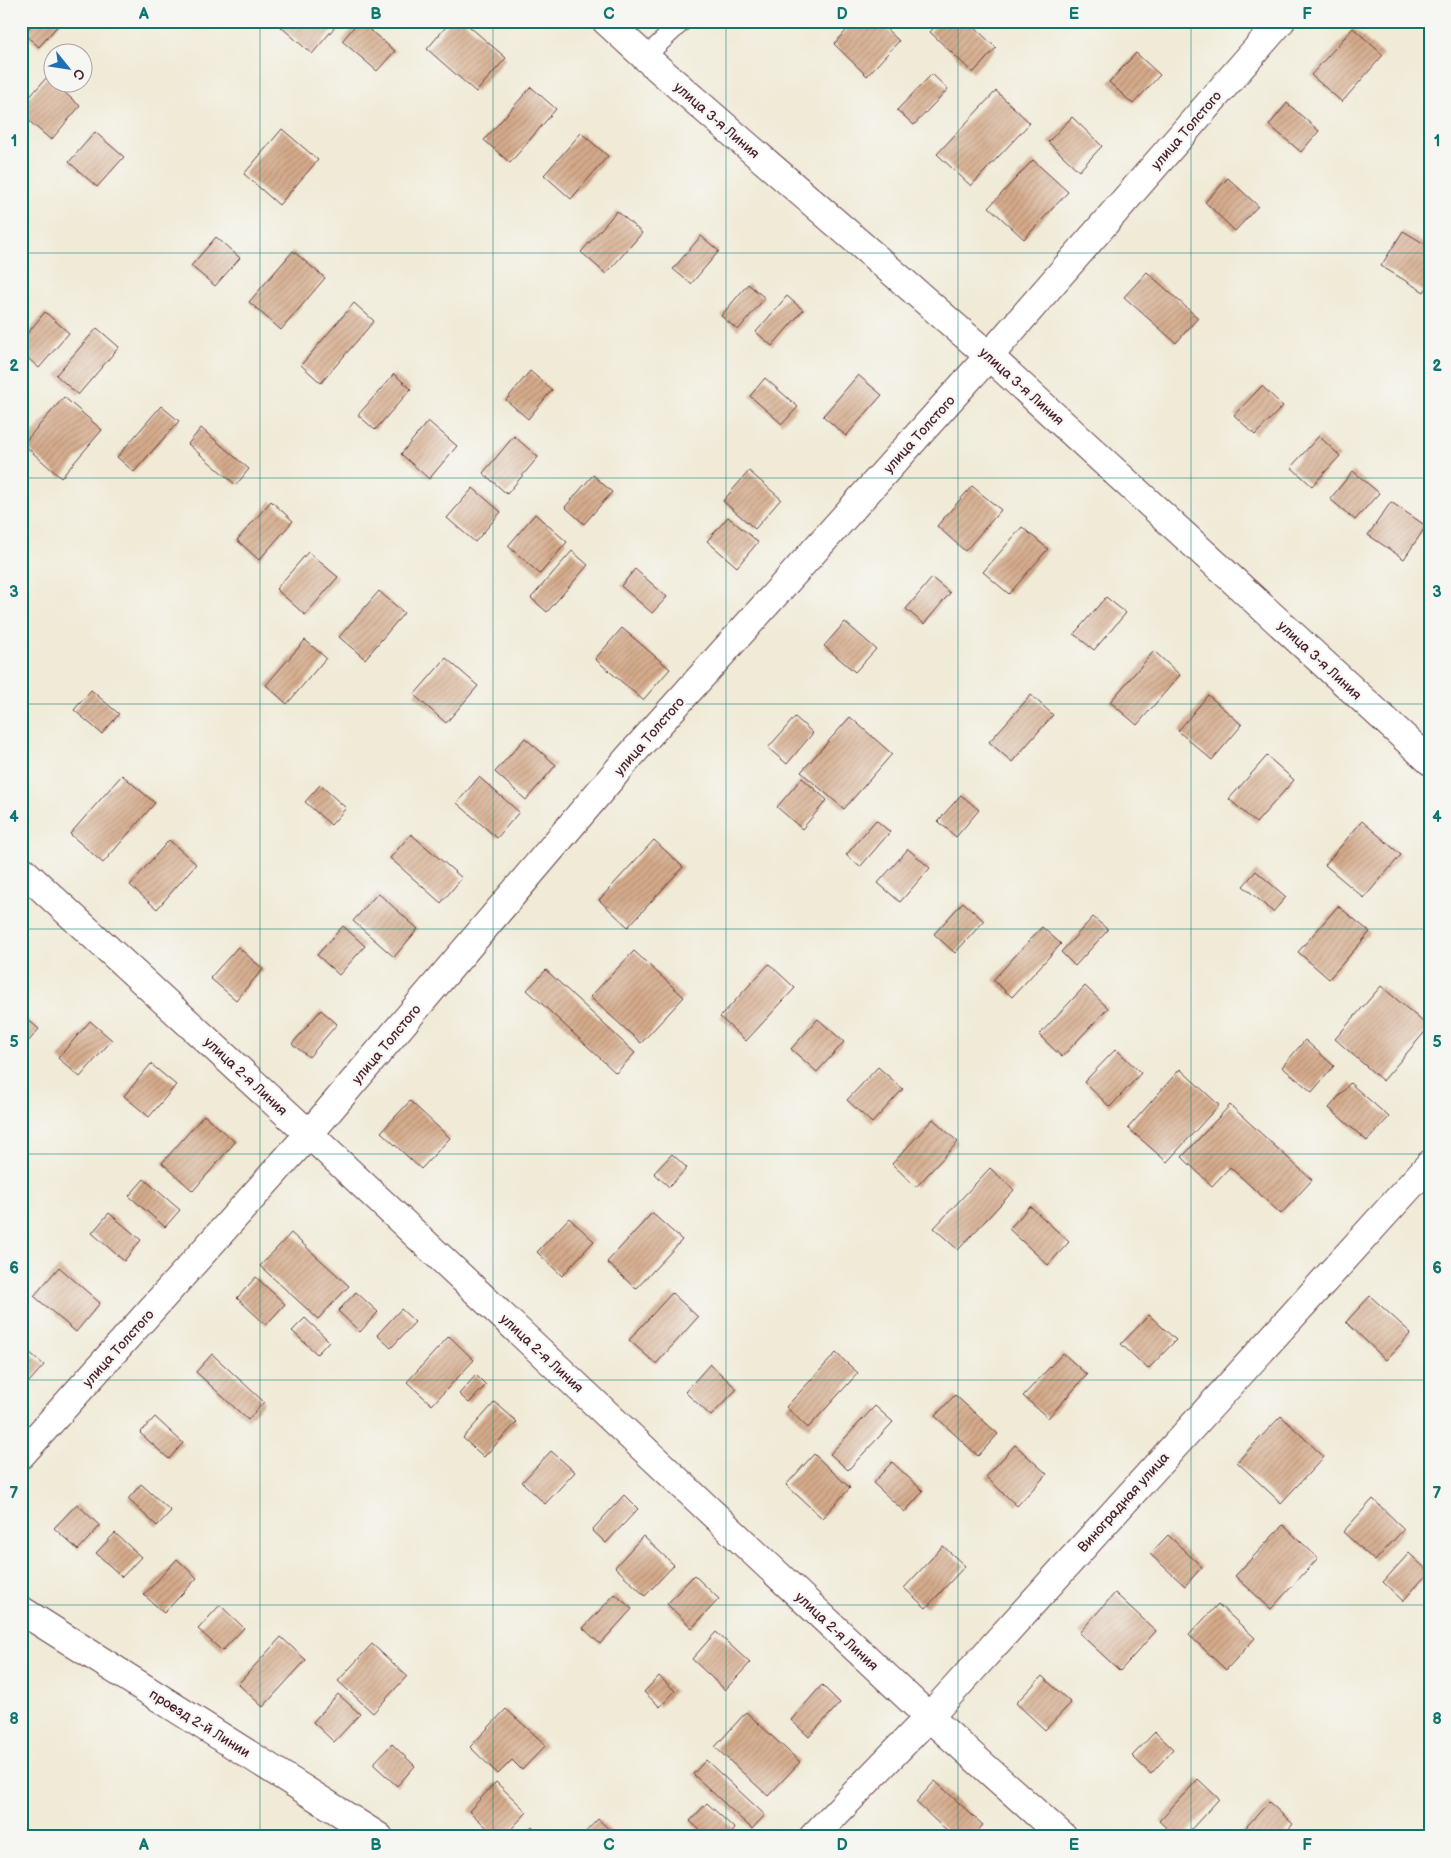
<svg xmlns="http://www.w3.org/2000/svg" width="1451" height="1858" viewBox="0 0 1451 1858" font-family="'Balsamiq Sans',sans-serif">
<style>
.building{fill:url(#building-hatch)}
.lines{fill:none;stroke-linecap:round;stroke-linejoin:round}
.service-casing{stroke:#633d45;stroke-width:20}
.minor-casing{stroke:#633d45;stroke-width:30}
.service{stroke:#fff;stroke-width:18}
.minor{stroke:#fff;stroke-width:28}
.grid{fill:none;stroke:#0f766e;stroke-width:1;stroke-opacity:0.55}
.labels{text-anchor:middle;stroke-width:4.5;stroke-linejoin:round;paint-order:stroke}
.street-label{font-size:14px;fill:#4a1f2b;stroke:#f6f6f2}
.neatline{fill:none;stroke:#0f766e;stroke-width:2}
.grid-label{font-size:16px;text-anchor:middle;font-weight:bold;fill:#0f766e}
</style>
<defs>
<pattern id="building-hatch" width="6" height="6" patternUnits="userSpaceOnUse" patternTransform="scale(1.25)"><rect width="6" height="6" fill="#d5ab8b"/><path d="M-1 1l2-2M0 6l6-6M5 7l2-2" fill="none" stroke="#af8b72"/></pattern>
</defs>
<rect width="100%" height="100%" fill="#f6f6f2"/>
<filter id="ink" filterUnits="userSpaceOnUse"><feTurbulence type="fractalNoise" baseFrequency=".02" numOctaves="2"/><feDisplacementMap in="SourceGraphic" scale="10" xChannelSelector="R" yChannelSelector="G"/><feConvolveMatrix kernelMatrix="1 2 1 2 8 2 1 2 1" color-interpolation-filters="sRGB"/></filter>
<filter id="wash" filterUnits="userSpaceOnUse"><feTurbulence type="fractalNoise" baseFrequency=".0096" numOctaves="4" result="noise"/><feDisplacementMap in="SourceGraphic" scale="20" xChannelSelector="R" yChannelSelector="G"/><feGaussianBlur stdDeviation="1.12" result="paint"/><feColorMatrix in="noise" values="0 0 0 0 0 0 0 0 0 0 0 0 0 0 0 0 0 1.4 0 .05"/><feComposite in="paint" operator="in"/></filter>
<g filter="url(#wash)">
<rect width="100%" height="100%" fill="#f0ead6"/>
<g id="blocks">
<path class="building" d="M35 21H62L39 47 24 34Z
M286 21H340L312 54 281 27Z
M359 21 395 51 377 71 342 41Z
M451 21H463L506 58 476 92 427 49Z
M855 21H878L899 41 867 76 834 44Z
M940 21H968L996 48 973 73 930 32Z
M1353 28 1383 55 1342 102 1311 75Z
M1136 53 1160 75 1133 104 1109 82Z
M932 74 948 89 914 125 897 110Z
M47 77 80 106 51 140 21 114V107Z
M531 87 556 109 510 163 484 140Z
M996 91 1030 123 971 186 937 154Z
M1287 103 1319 131 1301 152 1269 125Z
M1072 117 1102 146 1079 171 1048 142Z
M282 129 318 160 279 205 244 174Z
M95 132 124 157 97 187 69 162Z
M581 133 608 156 571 199 544 175Z
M1033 160 1068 192 1024 239 989 207Z
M1228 178 1258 206 1235 231 1205 202Z
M617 211 642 233 606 274 581 252Z
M1403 231 1430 247V283L1424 292 1381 266Z
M701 236 719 251 691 284 673 269Z
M216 237 240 258 215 286 191 266Z
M293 251 325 278 281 330 249 302Z
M1147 272 1198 318 1176 343 1124 297Z
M748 284 765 298 738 330 721 316Z
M787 296 803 310 772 346 756 332Z
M354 303 374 321 321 383 301 365Z
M45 312 69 333 39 368 21 352V341Z
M97 328 119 347 78 395 56 375Z
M530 371 552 390 528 419 506 400Z
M394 374 411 389 375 430 358 415Z
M858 375 882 395 846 436 823 416Z
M765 378 798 407 782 424 750 396Z
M1262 386 1283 406 1255 435 1234 415Z
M64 397 102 430 61 478 23 444Z
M161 406 179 421 134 472 117 457Z
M428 421 457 446 429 479 401 454Z
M201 428 249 469 236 485 188 444Z
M514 436 538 457 507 494 483 473Z
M1319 436 1340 456 1312 486 1291 467Z
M749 471 781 499 755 529 723 501Z
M1353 471 1379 493 1355 520 1330 499Z
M593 475 612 492 584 524 565 507Z
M972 486 1001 510 965 551 937 526Z
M473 488 501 512 475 542 447 518Z
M271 501 293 521 259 560 237 540Z
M1391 502 1426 526 1404 559 1368 535Z
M535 514 567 542 540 574 508 546Z
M728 517 758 542 737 567 707 541Z
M1022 527 1048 549 1009 594 983 572Z
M572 551 588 565 547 612 531 598Z
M308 552 338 577 305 615 276 589Z
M635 569 667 597 652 613 621 586Z
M932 578 950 593 924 624 906 609Z
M379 591 404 613 365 659 339 637Z
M1106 597 1126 613 1094 650 1074 634Z
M845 622 876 649 855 672 824 646Z
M622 628 670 669 643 700 595 659Z
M305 640 326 658 287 704 266 685Z
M1154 651 1180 675 1137 725 1110 702Z
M446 658 478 686 446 723 414 695Z
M91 690 119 714 102 734 74 710Z
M1031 695 1053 715 1012 762 989 742Z
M1208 695 1242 725 1212 760 1178 731Z
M795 717 813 733 787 764 768 748Z
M850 717 892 754 844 809 801 772Z
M525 738 556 765 526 800 495 772Z
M1267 756 1294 780 1256 823 1229 799Z
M122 775 155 803 103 863 70 834Z
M479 777 519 812 497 838 457 803Z
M802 778 827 800 802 829 777 807Z
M320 785 346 808 331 825 305 802Z
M961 795 979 810 956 837 938 821Z
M876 820 890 832 860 867 846 855Z
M1362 821 1401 855 1364 898 1325 865Z
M411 834 462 878 441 903 390 858Z
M169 840 196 864 157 909 130 885Z
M654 840 683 867 628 927 599 900Z
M908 849 930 868 900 902 878 883Z
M1256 871 1286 897 1273 912 1243 886Z
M378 893 418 929 394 957 353 921Z
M963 902 984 921 955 953 934 934Z
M1338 906 1370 932 1329 979 1298 952Z
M1093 917 1108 930 1075 966 1061 952Z
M343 926 365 946 339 975 317 955Z
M1042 927 1061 944 1012 997 993 980Z
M238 947 263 969 236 1000 210 978Z
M634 951 684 997 641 1043 590 997Z
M769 964 795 988 746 1041 720 1017Z
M546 970 635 1053 616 1073 527 990Z
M1085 986 1108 1008 1062 1057 1039 1035Z
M1381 986 1429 1027 1383 1081 1335 1039Z
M321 1010 337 1024 309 1057 292 1044Z
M21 1014 39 1029 21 1050Z
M818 1019 844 1042 817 1072 791 1049Z
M90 1021 112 1040 80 1077 58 1058Z
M1305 1040 1334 1066 1312 1092 1282 1067Z
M1116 1049 1141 1073 1110 1107 1084 1082Z
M151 1064 176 1085 149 1117 124 1096Z
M878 1067 903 1089 872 1123 847 1100Z
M1180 1069 1219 1105 1167 1162 1128 1128Z
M1350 1083 1389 1117 1367 1141 1329 1108Z
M410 1101 450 1138 421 1169 381 1132Z
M1230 1105 1312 1180 1281 1214 1230 1167 1212 1186 1182 1157Z
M204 1115 235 1142 193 1191 162 1163Z
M933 1119 958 1142 916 1187 892 1164Z
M672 1154 687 1168 669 1187 654 1173Z
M990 1168 1014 1190 958 1250 934 1228Z
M144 1179 180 1210 165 1227 129 1196Z
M1030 1206 1069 1242 1048 1265 1009 1229Z
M109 1213 141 1240 124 1261 92 1233Z
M652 1213 682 1240 636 1289 607 1262Z
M569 1218 594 1241 562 1276 537 1252Z
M291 1233 349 1286 318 1319 260 1266Z
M59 1267 100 1303 76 1332 34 1296Z
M256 1277 285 1304 266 1325 237 1298Z
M356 1292 378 1312 360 1332 338 1311Z
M672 1293 698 1317 656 1364 629 1340Z
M1370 1296 1411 1333 1386 1360 1346 1322Z
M401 1309 415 1322 391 1348 377 1335Z
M1149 1315 1176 1340 1148 1369 1121 1344Z
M305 1318 329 1341 317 1354 292 1331Z
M449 1336 474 1360 432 1405 407 1382Z
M21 1345 44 1365 21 1391Z
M836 1353 858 1373 808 1428 786 1407Z
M1063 1353 1087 1375 1048 1418 1023 1396Z
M212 1354 264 1402 248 1420 196 1372Z
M710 1364 737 1389 711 1416 685 1392Z
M476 1375 486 1385 469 1403 459 1394Z
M955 1395 998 1434 978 1456 935 1416Z
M495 1402 517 1422 484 1457 463 1438Z
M875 1406 893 1422 848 1470 830 1454Z
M1281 1416 1324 1457 1281 1503 1237 1462Z
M155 1417 183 1443 169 1459 140 1433Z
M1015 1445 1047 1474 1017 1506 986 1477Z
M551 1451 575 1472 545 1504 522 1482Z
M814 1454 850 1488 822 1518 786 1485Z
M892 1462 923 1491 905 1512 873 1483Z
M141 1484 171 1511 157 1526 128 1499Z
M624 1495 638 1509 606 1543 592 1530Z
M1373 1499 1404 1529 1375 1561 1343 1532Z
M77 1504 100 1526 78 1550 54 1528Z
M1283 1525 1318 1558 1271 1609 1235 1576Z
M115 1533 141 1557 122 1577 96 1553Z
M1168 1535 1202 1567 1185 1586 1150 1554Z
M643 1536 674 1565 645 1596 615 1567Z
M943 1546 965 1566 926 1608 904 1588Z
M1409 1553 1429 1572 1403 1601 1383 1582Z
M177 1559 197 1578 164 1613 144 1595Z
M694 1575 719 1599 692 1628 667 1604Z
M1115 1593 1156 1631 1120 1671 1079 1633Z
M615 1594 632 1609 600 1644 583 1628Z
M1218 1604 1255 1638 1226 1670 1189 1635Z
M220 1605 244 1628 222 1651 198 1629Z
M716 1632 750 1663 725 1690 692 1659Z
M281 1637 306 1660 263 1707 238 1684Z
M372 1644 407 1676 373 1713 338 1681Z
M659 1676 675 1691 660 1707 644 1692Z
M1042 1676 1071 1703 1045 1730 1016 1703Z
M822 1685 840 1703 809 1737 791 1720Z
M338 1694 360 1714 334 1742 313 1722Z
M506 1709 546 1745 522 1770 512 1760 498 1774 470 1747Z
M746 1712 800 1762 768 1796 715 1747Z
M1155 1732 1173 1749 1151 1774 1132 1756Z
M392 1744 415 1766 397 1786 373 1764Z
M706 1760 765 1815 752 1829 693 1774Z
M1198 1779 1219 1799 1184 1837H1176L1159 1821Z
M935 1781 983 1825 972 1837H953L916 1802Z
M496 1782 527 1812 504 1837H497L469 1811Z
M1269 1802 1293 1824 1282 1837H1237Z
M707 1803 735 1829 728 1837H707L690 1821Z
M598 1819 617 1837H581Z
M532 1826 543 1837H522Z"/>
</g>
</g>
<g filter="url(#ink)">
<use href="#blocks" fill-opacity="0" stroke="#633d45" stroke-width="1"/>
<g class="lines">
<defs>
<path id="service" d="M645 57 683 21"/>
<path id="minor" d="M606 21 645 57 989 356 1430 761
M21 869 309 1134 929 1717 1063 1837
M21 1455 309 1134 630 756 989 356 1281 21
M21 1610 379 1837
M813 1837 929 1717 1430 1164"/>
</defs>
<use href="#service" class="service-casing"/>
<use href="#minor" class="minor-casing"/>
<use href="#service" class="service"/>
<use href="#minor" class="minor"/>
</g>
</g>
<path class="grid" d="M260 21V1837M493 21V1837M726 21V1837M958 21V1837M1191 21V1837M21 253H1430M21 478H1430M21 704H1430M21 929H1430M21 1154H1430M21 1380H1430M21 1605H1430"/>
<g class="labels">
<g class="street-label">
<text transform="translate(717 120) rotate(41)" y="5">улица 3-я Линия</text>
<text transform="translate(1186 130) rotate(-49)" y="5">улица Толстого</text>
<text transform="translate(1022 386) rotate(42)" y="5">улица 3-я Линия</text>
<text transform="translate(919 434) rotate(-48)" y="5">улица Толстого</text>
<text transform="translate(1320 660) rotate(43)" y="5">улица 3-я Линия</text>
<text transform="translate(649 736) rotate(-49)" y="5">улица Толстого</text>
<text transform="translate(386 1044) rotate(-50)" y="5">улица Толстого</text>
<text transform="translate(246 1076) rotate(43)" y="5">улица 2-я Линия</text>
<text transform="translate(118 1348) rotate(-48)" y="5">улица Толстого</text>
<text transform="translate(542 1353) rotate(43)" y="5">улица 2-я Линия</text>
<text transform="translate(1123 1502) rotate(-48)" y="5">Виноградная улица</text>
<text transform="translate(837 1631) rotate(43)" y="5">улица 2-я Линия</text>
<text transform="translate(200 1723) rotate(32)" y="5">проезд 2-й Линии</text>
</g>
</g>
<rect width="1451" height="1858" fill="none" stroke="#f6f6f2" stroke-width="55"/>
<g transform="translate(68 68) rotate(120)"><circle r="24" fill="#f6f6f2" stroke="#b1a0a2"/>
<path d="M0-4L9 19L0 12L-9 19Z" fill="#1f6fb2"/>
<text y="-8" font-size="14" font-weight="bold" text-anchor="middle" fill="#4a1f2b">С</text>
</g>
<rect x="28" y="28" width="1396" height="1802" class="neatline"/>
<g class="grid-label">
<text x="144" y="19">A</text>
<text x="376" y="19">B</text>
<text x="609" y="19">C</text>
<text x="842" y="19">D</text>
<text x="1074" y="19">E</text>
<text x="1307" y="19">F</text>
<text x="14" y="146">1</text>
<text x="1437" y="146">1</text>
<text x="14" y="371">2</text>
<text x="1437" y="371">2</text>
<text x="14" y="597">3</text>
<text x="1437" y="597">3</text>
<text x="14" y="822">4</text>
<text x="1437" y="822">4</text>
<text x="14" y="1047">5</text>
<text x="1437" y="1047">5</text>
<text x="14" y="1273">6</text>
<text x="1437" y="1273">6</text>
<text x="14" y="1498">7</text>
<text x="1437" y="1498">7</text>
<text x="14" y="1724">8</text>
<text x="1437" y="1724">8</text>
<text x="144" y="1850">A</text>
<text x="376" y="1850">B</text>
<text x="609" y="1850">C</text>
<text x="842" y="1850">D</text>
<text x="1074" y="1850">E</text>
<text x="1307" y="1850">F</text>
</g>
</svg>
